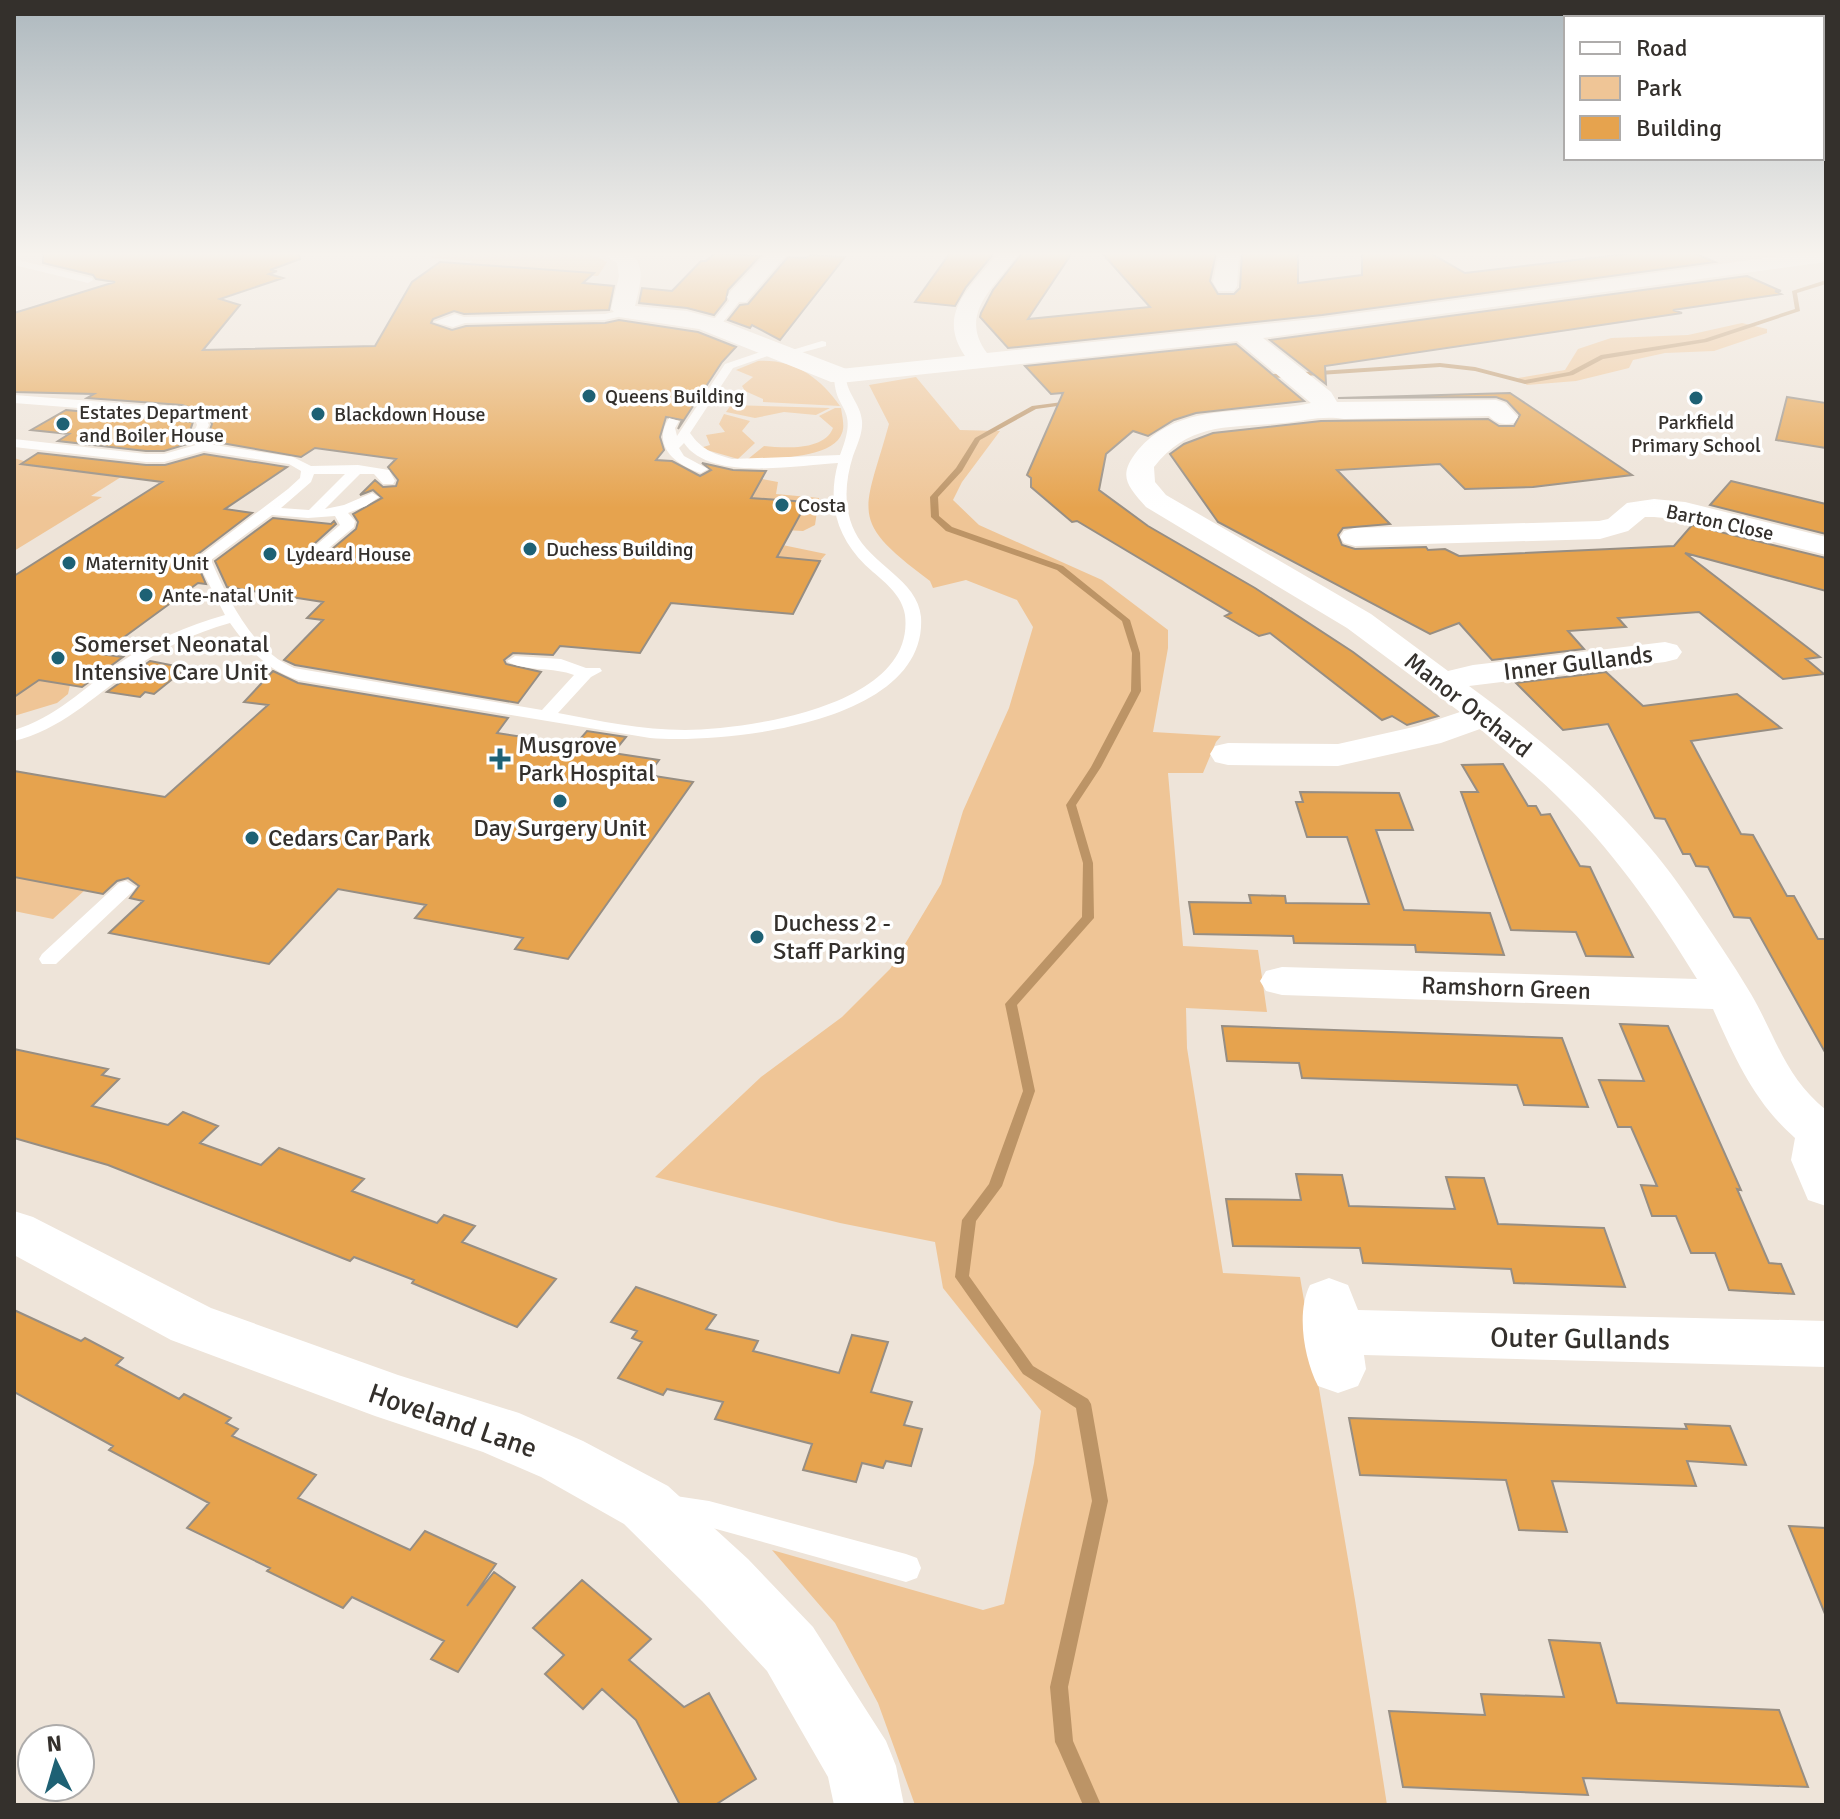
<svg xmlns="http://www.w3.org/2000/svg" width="1840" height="1819" viewBox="0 0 1840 1819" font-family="Signika,sans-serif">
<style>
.green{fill:#efc596}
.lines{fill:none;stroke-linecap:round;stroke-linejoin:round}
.stream{fill:#bc9466;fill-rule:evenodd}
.building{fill:#e6a34e;stroke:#978e83;stroke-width:2}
.lane{fill:#fff;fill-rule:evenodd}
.street{fill:#fff;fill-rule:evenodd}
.secondary{fill:#fff;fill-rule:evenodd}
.poi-dot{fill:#1e6174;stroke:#fff;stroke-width:3}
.labels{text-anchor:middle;stroke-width:7;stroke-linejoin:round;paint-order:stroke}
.far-poi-label{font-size:20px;fill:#34302c;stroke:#fff;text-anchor:start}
.far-street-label{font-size:20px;fill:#34302c;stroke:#fff}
.poi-label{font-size:24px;fill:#34302c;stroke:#fff;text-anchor:start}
.street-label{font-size:24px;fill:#34302c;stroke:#fff}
.near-street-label{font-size:28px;fill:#34302c;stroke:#fff}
</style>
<rect width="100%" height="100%" fill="#eee4d9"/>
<path class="green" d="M438 253H590L607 262 598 276H592L593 273 467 265 472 261 431 258Z
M1742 323 1767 329V333L1714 351 1665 353 1633 360 1629 368 1576 381 1527 385 1518 378 1565 370 1578 349 1611 338 1688 335Z
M758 361C795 359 820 378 840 406L763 402V399L745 391 742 386 753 377 736 370Z
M916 377 960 430 1000 431 962 482 953 500 979 525 1102 580 1168 630V648L1153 732 1221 736 1216 742 1203 773H1168L1183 946 1258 950 1267 1012 1186 1008 1187 1048 1223 1273 1300 1277 1355 1600 1387 1805H915L878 1703 835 1623 772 1550 983 1610 1004 1604 1034 1463 1041 1411 943 1288 935 1242 840 1223 655 1177 761 1077 842 1017 890 969 941 884 963 811 1009 708 1033 627 1017 600 966 580 933 588 930 581C847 519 864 515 889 424L869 385Z
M731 405 830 408 816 415 784 412 755 418 726 412Z
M835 408H841C842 416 845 426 842 433 834 459 769 459 748 459L764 446C785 448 824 451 833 428L819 416Z
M724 414 750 421 742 431 755 443 738 459 700 448 710 445 706 435 725 432 719 424Z
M14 458 40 466 121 477 91 496 102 497 14 551Z
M762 479 778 482 776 494 819 498 815 525 803 531 749 528 748 530 765 531 760 536 742 537 737 545 754 549 768 542 826 554 820 561 712 552 729 525 792 530 806 502 746 497Z
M24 677 70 685 68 694 57 703 14 716V697Z
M14 877 85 890 53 919 14 911Z"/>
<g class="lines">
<path class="stream" d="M1826 280V284L1797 293 1800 311 1707 342 1603 359 1573 375 1525 384 1475 371 1440 367 1260 379 1257 377 1260 375 1440 363 1475 367 1525 380 1569 372 1601 355 1704 339 1795 309 1792 291Z
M1070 401 1073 403 1072 404 1036 409 980 440 962 471 938 497 939 516 952 527 1063 566 1130 620 1140 653 1141 691 1101 767 1076 805 1093 863 1094 918 1017 1005 1035 1091 1002 1186 976 1221 969 1276 1033 1366 1088 1399 1091 1404 1108 1501 1068 1687 1073 1741 1101 1805H1083L1058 1748 1055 1742 1050 1687 1092 1501 1076 1408 1023 1374 955 1277 962 1220 989 1184 1023 1091 1005 1004 1082 917 1083 863 1066 805 1091 767 1131 691 1132 653 1122 621 1057 570 946 531 931 517 930 497 956 468 975 438 1032 406Z"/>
</g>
<path class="building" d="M43 253H299L300 259 270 270 277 271 269 274 283 278 220 299 240 305 203 350 375 346 412 282 440 262 594 273 583 283 614 286 609 310 464 314 454 311 433 319 431 323 452 330 466 326 605 323 619 320 698 332 736 347 722 362 678 429 682 420 666 417 660 437 664 450 656 460 672 461 700 476 711 470 702 463 733 470 766 471 751 498 807 502 777 557 820 561 793 614 671 603 640 653 560 646 553 655 513 653 504 660 506 664 541 672 518 703 295 665 284 660 323 620 307 618 323 602 227 587 215 561 273 518 331 524 334 521 336 524 303 554 308 560 320 559 356 529 358 522 353 514 382 498 373 490 360 495 375 480 383 487 396 486 398 480 388 467 396 459 315 448 301 457 210 441 207 438 212 424 207 413 182 405 87 398 94 394 14 392V313L115 282 96 279 93 275 43 263Z
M715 253 760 256 728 290 726 300 714 315 687 308 639 303 642 288 672 291 701 261H706Z
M950 253H994L966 287 955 306 915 302Z
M1022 253H1072L1028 319 1150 307 1102 253H1216L1210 281 1218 294H1234L1240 288 1242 253H1298V283L1362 275V253H1430L1465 273 1634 253H1694L1715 262 1322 315 1008 348 980 317 981 313 993 290Z
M810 255 845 257 780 340 752 325 750 328 728 320 740 305 748 304 788 257 806 258Z
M1747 276 1781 291H1775L1781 294 1673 310 1682 313 1325 366 1326 384 1270 340Z
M1236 344 1304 401 1196 413 1174 420 1148 436 1133 431 1106 454 1099 490 1148 526 1255 588 1353 652 1438 716 1407 725 1392 716 1382 720 1270 633 1259 636 1225 616 1231 613 1077 521 1072 522 1031 487V478L1027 475 1063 393 1051 394 1025 366Z
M1510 393 1632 475 1533 487 1465 489 1440 464 1337 470 1390 524 1343 528 1338 535 1342 545 1355 549 1426 547 1428 550 1445 549 1459 556 1674 546 1692 525 1826 558V591L1685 553 1820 657 1806 659 1824 674 1783 679 1699 612 1618 618 1626 627 1568 631 1584 649 1492 660 1459 623 1430 634 1218 522 1170 454 1184 444 1213 433 1321 421 1488 419 1499 426H1514L1520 415 1507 401 1496 397 1338 398Z
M1787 397 1826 403V448L1776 440Z
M66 410 193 422 188 437 191 443 164 451H146L58 441 69 434 31 430Z
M38 453 146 465H165L204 454 287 467 225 509 252 513 194 557 206 584 198 583 101 654 123 657 82 687 39 680 14 697V576L162 482 21 464Z
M1731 481 1826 504V534L1710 505Z
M150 661 186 668 154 694 145 692 140 697 107 692Z
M273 671 298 683 508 718 497 733 575 745 587 731 626 737 613 753 659 760 648 775 693 782 568 959 515 949 523 938 415 918 426 905 338 889 269 964 109 933 143 901 130 898 139 886 128 878 117 881 103 894 14 877V771L165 797 268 705 244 702Z
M1606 672 1643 706 1737 694 1781 728 1691 741 1741 834 1753 835 1787 896H1794L1818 939H1826V1054L1750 918 1734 917 1708 867 1696 866 1690 854H1683L1665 819 1655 818 1608 724 1563 730 1516 683Z
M1503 764 1528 806H1536L1541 815 1550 814 1580 866 1590 867 1633 957 1586 956 1576 932 1511 930 1461 792H1478L1462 765Z
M1300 792 1399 793 1413 830H1376L1404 910 1490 913 1504 955 1416 952 1415 945 1294 943 1293 936 1194 934 1189 902 1251 903 1249 895 1285 896 1286 903 1369 904 1347 837H1307L1296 802H1303Z
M1620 1024 1668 1026 1741 1190 1737 1189 1769 1263 1781 1264 1794 1294 1729 1290 1715 1253H1691L1676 1216H1652L1641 1185 1657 1186 1631 1127H1618L1599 1080 1644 1081Z
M1222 1026 1562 1038 1588 1107 1524 1105 1517 1085 1302 1078 1299 1063 1227 1061Z
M14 1049 108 1069 102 1075 119 1079 92 1106 168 1125 183 1112 218 1126 200 1143 261 1165 279 1148 364 1179 352 1191 437 1223 444 1215 475 1226 462 1242 556 1279 517 1327 412 1283 414 1280 354 1257 350 1261 108 1165 14 1138Z
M1296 1174 1342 1175 1349 1206 1455 1209 1446 1177 1484 1178 1498 1224 1604 1228 1625 1287 1514 1283 1511 1269 1363 1263 1360 1248 1233 1246 1226 1199 1301 1200Z
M636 1287 716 1315 706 1329 758 1341 753 1351 839 1373 852 1335 888 1342 871 1392 912 1402 904 1425 922 1429 911 1466 886 1461 883 1468 862 1463 856 1482 803 1470 812 1444 715 1419 723 1402 667 1389 663 1395 618 1378 642 1342 632 1338 637 1331 611 1322Z
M14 1310 81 1341 85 1338 123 1358 116 1365 179 1399 184 1394 231 1418 226 1423 238 1429 232 1436 316 1475 298 1498 410 1550 425 1531 496 1564 467 1606 494 1572 515 1587 458 1672 431 1659 444 1641 352 1597 343 1608 267 1571 270 1568 187 1528 209 1503 109 1450 113 1446 14 1392Z
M1349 1418 1687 1429 1685 1424 1730 1426 1746 1465 1687 1461 1696 1486 1552 1481 1567 1532 1519 1530 1506 1480 1360 1475Z
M1789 1526 1826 1528V1613L1825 1614Z
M582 1580 651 1639 629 1660 684 1707 709 1693 756 1779 715 1805H680L636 1720 602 1689 583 1709 545 1674 564 1655 533 1628Z
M1549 1640 1600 1643 1617 1703 1779 1710 1808 1787 1583 1778 1588 1795 1403 1787 1389 1711 1485 1715 1481 1694 1564 1697Z"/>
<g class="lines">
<path class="lane" d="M14 259 92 278 93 280 88 283 14 265Z
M734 295 743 297 723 322 704 326V322L715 318Z
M627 309 631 310V314L605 320 465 323 453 327 434 322 455 314 464 317 605 314Z
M822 341 826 342V346L785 357 779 354Z
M775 347 779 348V352L733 368 690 433C701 449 713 454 732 459L840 455C860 404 835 415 834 376L840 372 846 376C846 393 861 404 862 421 863 433 857 445 853 456 845 481 843 508 855 532 870 564 918 580 921 617 928 724 725 744 650 738L298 680C266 669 249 650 230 623 194 633 160 649 130 671 92 698 60 730 14 741V730C55 718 84 688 118 664 151 641 187 626 225 615L196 559 288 489 300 478 301 471 289 464 204 451 164 462H146L14 447V439L146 454H164L196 445 191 438 197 425 195 419 181 416 14 403V395L182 408 204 414 209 425 203 438 208 444 293 457 311 466 358 465 389 470 395 481 393 484H383L374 474H360L325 509 344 505 372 493 379 497 366 506 348 513 355 521 354 527 318 557H308L306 554 340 525 335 516 308 518 272 515 211 560C227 598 254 652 294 668L542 710 574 675C555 667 520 671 507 661L515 656 561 659 586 668H600L602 671 591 677 558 713C600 721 642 730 685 730 749 729 916 706 905 615 902 596 886 583 873 572 839 543 826 507 838 463 798 465 710 482 684 443L679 448 684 456 708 469 701 473C676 465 651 446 669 418L679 421 675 428 677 436 725 364ZM314 474H345L309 510 281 508 311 482Z
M126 881 136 887 133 891 56 964H42L39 959 42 954 119 883Z
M669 1495 709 1501 906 1554 917 1558 921 1568 917 1578 906 1582 709 1527 659 1517 654 1508 659 1499Z"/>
<path class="street" d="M767 253H788L746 302H730L727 297 730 292Z
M998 253H1019C996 286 957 313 987 353L1322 318 1803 253H1826V262L1263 338 1331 392 1337 402 1496 400 1505 403 1518 417 1514 423C1503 425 1497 424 1489 416L1344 419C1323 415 1304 421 1283 423 1231 428 1190 421 1154 467L1155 482 1166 495 1371 614 1448 671 1473 665 1665 642 1677 645 1682 652 1677 659 1665 662 1469 686C1551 746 1635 817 1691 902 1711 932 1732 962 1751 994 1776 1037 1785 1077 1826 1110V1206L1808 1200 1791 1160 1795 1138C1754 1102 1735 1058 1713 1009L1282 995 1266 991 1260 981 1266 971 1282 967 1697 979C1659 917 1619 859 1568 807 1541 779 1510 755 1480 729L1441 743 1338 766 1228 765 1215 762 1210 754 1215 746 1228 743 1338 744 1418 726 1460 712 1347 628 1146 507C1127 485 1117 476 1138 450 1181 399 1254 416 1311 403L1237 341 840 383 831 381 828 376 831 371 840 369 965 356C935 312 972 287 998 253Z
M1219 253H1239L1237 286 1234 291H1218L1213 282Z
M1654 499 1685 502 1826 537V555L1685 520 1654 517H1645L1628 531 1600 539 1355 546 1344 543 1340 537 1344 531 1355 528 1599 521 1608 519 1627 503Z
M14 1211 33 1217 211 1308 398 1375 519 1413 583 1441 668 1486 748 1559 813 1627 886 1741 896 1766 904 1805H834L828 1777 767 1671 702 1601 624 1524 541 1477 483 1452 375 1416 171 1340 14 1255Z
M1329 1278 1348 1285 1358 1310 1826 1321V1367L1364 1355 1366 1369 1358 1386 1338 1393 1318 1386C1304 1359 1296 1312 1310 1285Z"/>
<path class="secondary" d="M601 253H629C648 264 639 288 635 306L687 311 717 319 849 370 853 376 849 382H831L699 329 619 317 611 309 619 276 617 263Z"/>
</g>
<linearGradient id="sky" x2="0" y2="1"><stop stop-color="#adb8be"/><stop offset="0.5" stop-color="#f7f3ee"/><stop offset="1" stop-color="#f7f3ee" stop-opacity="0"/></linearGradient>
<rect width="1840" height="508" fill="url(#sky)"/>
<g class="poi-dot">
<circle cx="589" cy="396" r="8"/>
<circle cx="1696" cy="398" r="8"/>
<circle cx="318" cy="414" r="8"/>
<circle cx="63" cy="424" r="8"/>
<circle cx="782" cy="505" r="8"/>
<circle cx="530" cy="549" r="8"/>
<circle cx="270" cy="554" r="8"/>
<circle cx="69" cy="563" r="8"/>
<circle cx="146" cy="595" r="8"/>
<circle cx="58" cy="658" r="8"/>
<path d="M496 747h8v8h8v8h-8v8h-8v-8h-8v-8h8z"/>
<circle cx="560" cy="801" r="8"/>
<circle cx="252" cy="838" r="8"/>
<circle cx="757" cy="937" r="8"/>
</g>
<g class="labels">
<g class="far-poi-label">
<text x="605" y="403">Queens Building</text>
<text x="79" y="419">Estates Department<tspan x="79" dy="23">and Boiler House</tspan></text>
<text x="334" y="421">Blackdown House</text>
<text x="1696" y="429" text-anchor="middle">Parkfield<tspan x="1696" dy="23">Primary School</tspan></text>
<text x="798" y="512">Costa</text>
<text x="546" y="556">Duchess Building</text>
<text x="286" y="561">Lydeard House</text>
<text x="85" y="570">Maternity Unit</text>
<text x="162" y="602">Ante-natal Unit</text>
</g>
<g class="far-street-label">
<text transform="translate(1720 522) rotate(12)" y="7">Barton Close</text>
</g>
<g class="poi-label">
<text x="74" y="652">Somerset Neonatal<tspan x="74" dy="28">Intensive Care Unit</tspan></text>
<text x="518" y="753">Musgrove<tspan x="518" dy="28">Park Hospital</tspan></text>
<text x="560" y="836" text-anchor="middle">Day Surgery Unit</text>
<text x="268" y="846">Cedars Car Park</text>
<text x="773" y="931">Duchess 2 -<tspan x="773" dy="28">Staff Parking</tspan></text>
</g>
<g class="street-label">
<text transform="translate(1578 663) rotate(-7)" y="8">Inner Gullands</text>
<text transform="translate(1468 705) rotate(38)" y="8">Manor Orchard</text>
<text transform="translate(1506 988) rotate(2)" y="8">Ramshorn Green</text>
</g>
<g class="near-street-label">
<text transform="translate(1580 1338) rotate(1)" y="10">Outer Gullands</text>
<text transform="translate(453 1420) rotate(19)" y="10">Hoveland Lane</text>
</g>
</g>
<rect width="1840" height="1819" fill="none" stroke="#34302c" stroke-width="32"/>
<rect x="1564" y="16" width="260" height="144" fill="#ffffff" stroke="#aeacab" stroke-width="2"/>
<rect x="1580" y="42" width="40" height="12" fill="#ffffff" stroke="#aeacab" stroke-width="2"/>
<text x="1636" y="56" font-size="24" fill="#34302c">Road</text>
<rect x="1580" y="76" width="40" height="24" fill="#efc596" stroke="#aeacab" stroke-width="2"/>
<text x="1636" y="96" font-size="24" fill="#34302c">Park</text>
<rect x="1580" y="116" width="40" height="24" fill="#e6a34e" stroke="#aeacab" stroke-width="2"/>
<text x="1636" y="136" font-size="24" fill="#34302c">Building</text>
<g transform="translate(56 1763) rotate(355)"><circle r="38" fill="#ffffff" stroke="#aeacab" stroke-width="2"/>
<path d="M0-6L14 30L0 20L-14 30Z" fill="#1e6174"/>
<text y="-12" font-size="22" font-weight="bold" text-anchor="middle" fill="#34302c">N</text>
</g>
</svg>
